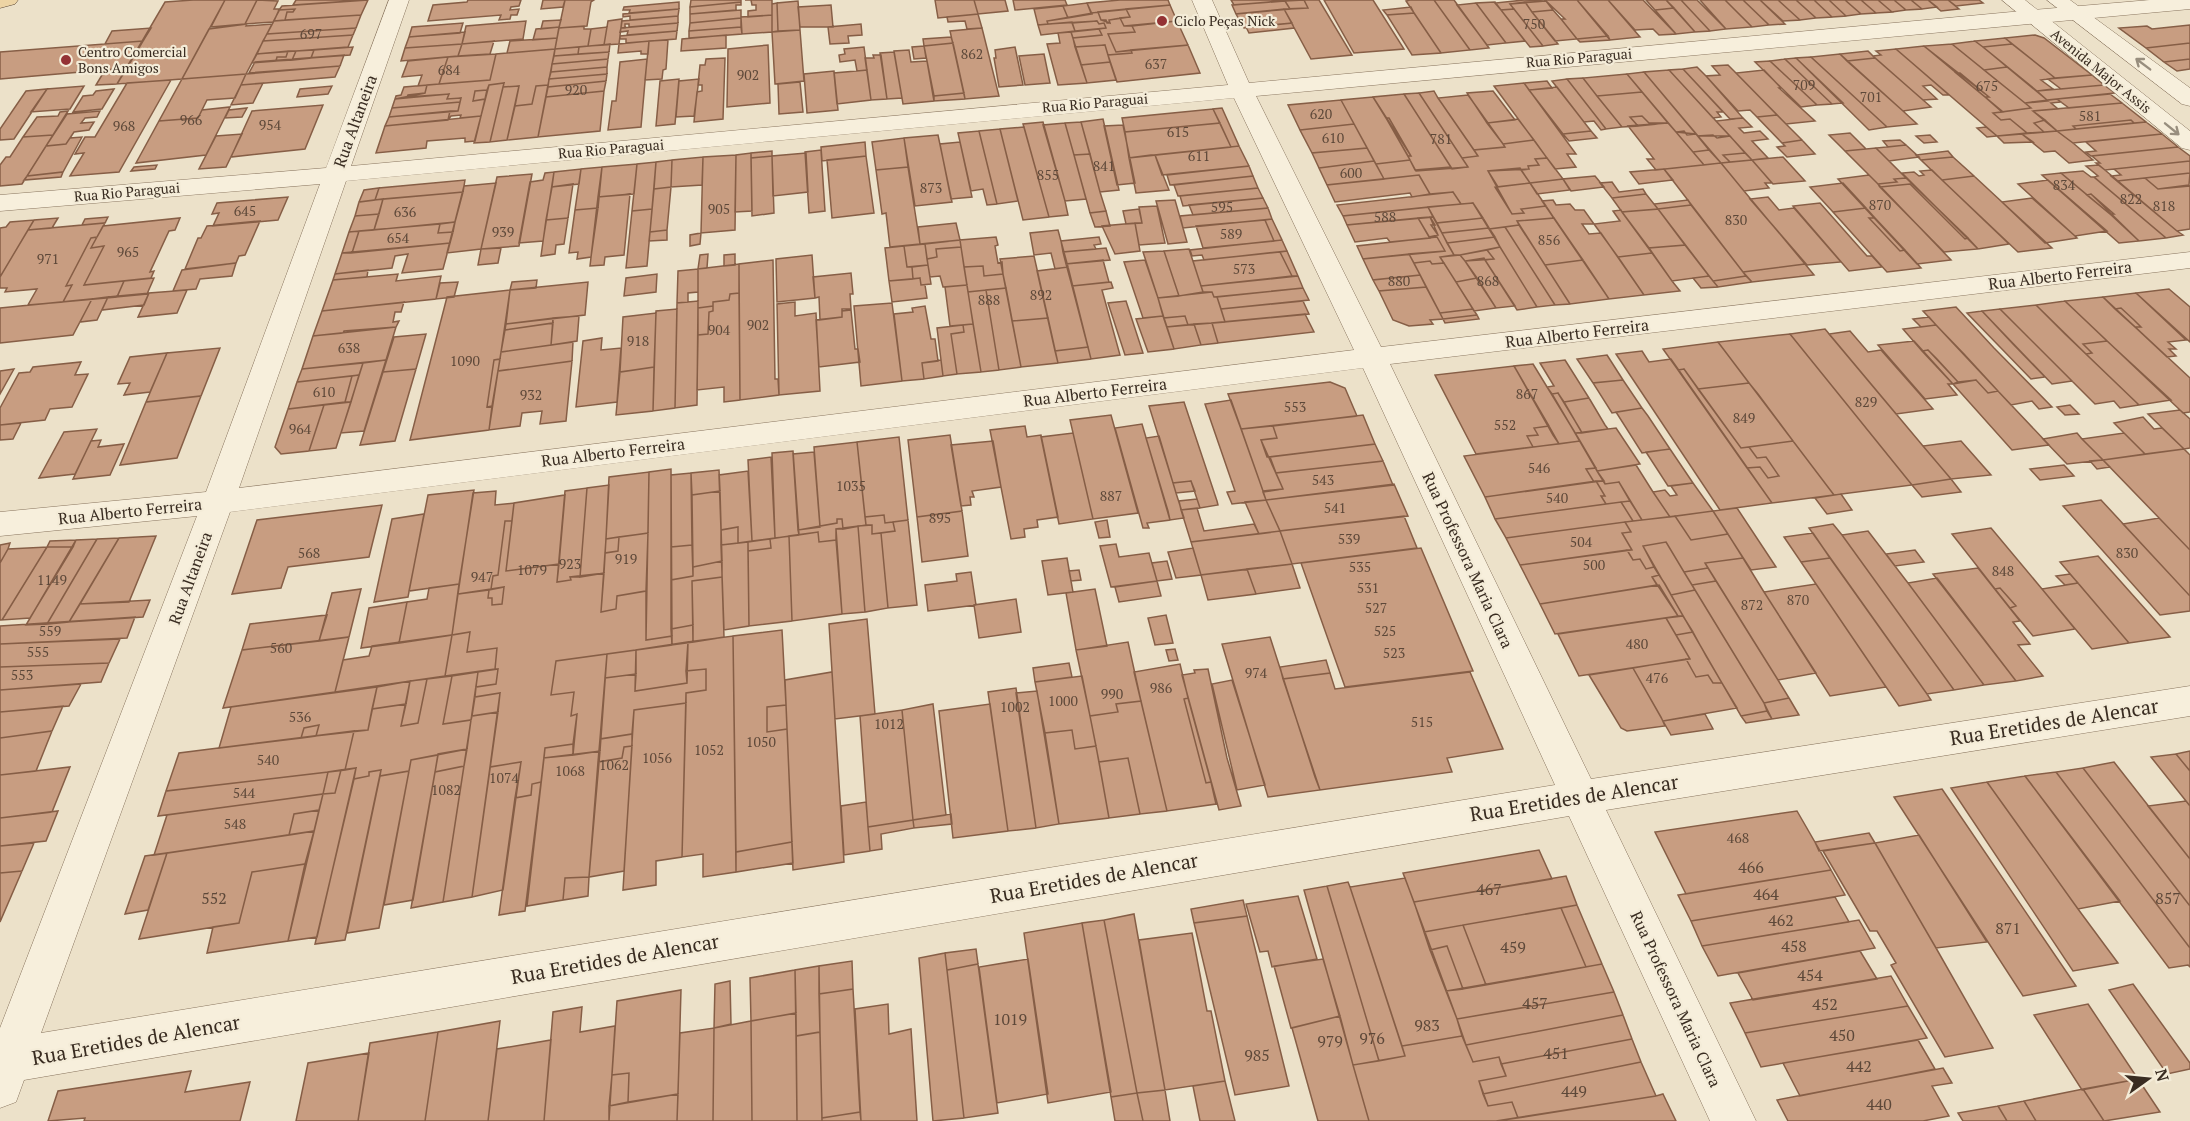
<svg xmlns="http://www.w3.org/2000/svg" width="2190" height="1121" viewBox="0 0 2190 1121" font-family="'PT Serif',serif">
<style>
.building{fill:#c89d81;stroke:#865e46;stroke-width:1.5}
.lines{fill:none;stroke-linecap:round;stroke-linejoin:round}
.minor-casing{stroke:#88745e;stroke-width:1}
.tertiary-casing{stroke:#88745e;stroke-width:1}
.primary-casing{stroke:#564232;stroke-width:1}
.minor{fill:#f7efdc;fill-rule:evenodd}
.tertiary{fill:#f7efdc;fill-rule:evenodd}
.primary{fill:#edd4a4;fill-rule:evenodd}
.oneway{stroke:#988e7e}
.poi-dot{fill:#943234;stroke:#f4ecd8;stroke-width:2}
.labels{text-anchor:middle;stroke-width:4.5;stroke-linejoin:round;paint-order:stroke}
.far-poi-label{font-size:14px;fill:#392c21;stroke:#f4ecd8;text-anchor:start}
.number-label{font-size:14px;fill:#5d4839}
.far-street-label{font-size:14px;fill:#392c21;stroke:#f4ecd8}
.street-label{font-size:16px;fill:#392c21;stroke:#f4ecd8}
.near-number-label{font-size:16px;fill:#5d4839}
.near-street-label{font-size:20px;fill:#392c21;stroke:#f4ecd8}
</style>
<rect width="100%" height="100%" fill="#ece1c9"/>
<path class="building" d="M193 0H225L182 79 117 84 165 2Z
M225 0H257L245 24 211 27Z
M257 0 278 1 274 9H280L273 22 245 24Z
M296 0H365L293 5Z
M368 0 361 15 285 20 287 12H293L295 9 279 10 282 6Z
M468 0H521L519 6 511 7 510 10 519 9 517 15H511L510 19 499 20 501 15 428 21 433 5 467 2Z
M543 0H565L563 7 541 9Z
M565 0H594L591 2 587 26 559 28Z
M691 0H741V2L690 7Z
M745 0H772V15L748 17V11L756 10V5H752L751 0Z
M935 0H974L978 14 938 18Z
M974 0H1005L1008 11 978 14Z
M1013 0H1065L1067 5 1015 10Z
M1120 0H1168L1170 5 1091 13 1087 3Z
M1231 0H1291L1234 5Z
M1304 0 1308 8 1290 9 1285 1Z
M1304 0H1319L1352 55 1311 59 1284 9 1308 8Z
M1324 0H1373L1404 49 1354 53Z
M1410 0H1434L1470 50 1441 53 1406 1Z
M1434 0H1454L1489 48 1470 50Z
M1524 0 1546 1 1510 4 1514 9 1501 10 1495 3Z
M1545 0H1577L1608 36 1577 39 1561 19H1565Z
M1577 0H1608L1640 37 1610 40Z
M1608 0H1643L1676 34 1659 35 1653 29 1635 30Z
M1646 0H1666L1674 8 1655 10Z
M1666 0H1681L1710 31 1695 32Z
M1681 0H1697L1726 29 1710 31Z
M1700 0H1725L1752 27 1726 29Z
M1725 0H1743L1769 25 1752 27Z
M1743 0H1760L1785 24 1769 25Z
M1760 0H1778L1800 20 1783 21Z
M1778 0H1796L1816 18 1800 20Z
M1796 0H1814L1832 17 1816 18Z
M1814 0H1829L1846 16 1832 17Z
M1829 0H1845L1861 14 1846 16Z
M1845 0H1861L1876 13 1861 14Z
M1861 0H1878L1892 12 1876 13Z
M1878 0H1894L1906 10 1892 12Z
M1894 0H1911L1922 9 1906 10Z
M1911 0H1928L1937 7 1922 9Z
M1928 0H1948L1959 9 1941 11Z
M1948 0H1979L1983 3 1956 6Z
M798 1 800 30 778 31 777 3Z
M1285 1 1290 9 1236 14 1232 5Z
M1546 1 1553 10 1532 12 1525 2Z
M679 2V9L629 13 630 10H623L624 7Z
M741 2V5H736V10L690 14V7Z
M1495 2 1501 10 1525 41 1506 43 1476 3Z
M1525 2 1532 12 1558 44 1543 46 1510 4Z
M777 3 778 31 772 32V4Z
M1087 3 1092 14 1068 18 1063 6Z
M1476 3 1506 43 1487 45 1457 5Z
M831 5 833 27H800L798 7Z
M1170 5 1177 21 1124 26 1120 18 1130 17 1126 9Z
M1063 6 1068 18 1047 21 1048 24 1038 25 1034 9Z
M1411 7 1414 13 1387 15 1383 10Z
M1674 8 1695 32 1676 34 1655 10Z
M295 9 293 12H287L285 20 274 21 279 10Z
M679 9 678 16 630 20V16L623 17V14Z
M1126 9 1130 17 1109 20 1110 23 1101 20 1098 12Z
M1284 9 1292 23 1244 28 1236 14Z
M1514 9 1543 46 1530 47 1501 10Z
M741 10V18L690 23V14Z
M1553 10 1561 19 1577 39 1555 41 1532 12Z
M1098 12 1101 20H1106L1107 23H1110L1109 20 1120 18 1124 26H1132L1135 32 1108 34 1116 52 1131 50 1132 53 1108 55 1105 45 1075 47 1073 38 1102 35 1099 29 1106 28 1104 23 1099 24 1097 21 1048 24 1047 21Z
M1414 13 1441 53 1412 55 1387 15Z
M978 14 982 28 967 29 965 21 948 22 947 17Z
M361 15 356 28 267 34 274 21Z
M772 15V32L742 34 741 17Z
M678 16V23L629 27V24H625V28H621L622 21Z
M741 18V27L689 31 690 23Z
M622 19 619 44 604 45 608 21Z
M561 20 559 27 541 29 543 21Z
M526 21 523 39 462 44 466 26Z
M1097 21 1099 24 1104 23 1106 28 1075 31 1072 23Z
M1177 21 1188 45 1116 52 1108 34 1135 32 1132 26Z
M1072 22 1075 31 1041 35 1038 25Z
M463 23 460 33 409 37 412 27Z
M678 23 677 31 627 35 628 31 620 32 621 28Z
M1292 23 1294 28 1249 33 1246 27Z
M247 24 246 26 272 24 246 74 182 79 209 29Z
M861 24 862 35 848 36 849 43 830 44 828 27Z
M2190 25V43L2146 48 2119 28 2147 26 2152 29Z
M584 26V29H591L588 46 555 49 559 28Z
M559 27 557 38 533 40 536 29Z
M607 27 604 45 588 46 591 29Z
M741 27 742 34 689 38V31Z
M151 28 143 41 105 44 112 31Z
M356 28 353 35 263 41 267 34Z
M982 28 999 96 965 99 950 31Z
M1099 29 1102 35 1073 38 1071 32Z
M800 30 804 81 775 84 772 32Z
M677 31 676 39 626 43V39H620V36Z
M465 32 462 44 405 48 409 37Z
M1071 32 1087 83 1058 85 1047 44 1060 43 1058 33Z
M353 35 348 47 257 54 263 41Z
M726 35V48L681 51 682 39Z
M2035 35 2044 38 2092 75 2055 78 2005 38Z
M1608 36 1610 40 1580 42 1577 39Z
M951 37 953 43 924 46 923 39Z
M557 38 555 49 507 53 510 41Z
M2005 38 2012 44 1983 47 1975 41Z
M668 40 666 69 663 70 662 79 645 80 649 41Z
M143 41 127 68 0 79V52Z
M494 41 490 54 458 56 462 44Z
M649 41 648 54H641V51L618 53 619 44Z
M1975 41 1983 47 2007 67 1984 70 1952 44Z
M953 43 964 93 934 96 924 46Z
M2190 43V59L2164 62 2146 48Z
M462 44 458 56 401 61 405 48Z
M610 44 609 52 578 54 579 47Z
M1952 44 2025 103 2031 108 2002 112 1985 97H1989L1924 46Z
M2012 44 2055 78 2041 80 2053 89 2037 91 1983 47Z
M768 45 770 103 727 107 728 49Z
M1105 45 1110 62 1081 65 1075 47Z
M1188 45 1200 73 1117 82 1108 55 1132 53 1131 50Z
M924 46 926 58 914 59 912 47Z
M1924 46 2003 112 1993 113 2001 120 2010 119 2027 133 1997 136 1896 49Z
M353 47 350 55 311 58 314 50Z
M579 47 578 54 554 56 555 49Z
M864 47 867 70 857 71 855 60 840 62 839 55 845 54 844 49Z
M1015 47 1023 85 999 87 994 58H996L995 50Z
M555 49 548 85 536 86 532 104 515 106 519 86 503 87 504 83 489 85 487 90 475 91 473 101 485 99 481 116 460 118 461 115 451 116 448 120 450 111H458L461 98 447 99 449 94 407 97 408 95 425 93 427 85 490 80 496 54Z
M1896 49 1949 95H1943L1931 85 1923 86 1937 99 1923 100 1873 56 1881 55 1876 51Z
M314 50 311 58 292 60 296 51Z
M909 50 911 62 927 61 934 101 903 104 894 51Z
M288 51H296L292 60 276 61 277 57H286Z
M288 51 286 57H277L276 61 252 63 257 54Z
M1868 51 1875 58 1847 61 1840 54Z
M609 52 608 59 552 64 554 56Z
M894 52 902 98 887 99 880 53Z
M496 54 490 80 439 84 448 57Z
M1044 54 1050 83 1025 85 1019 56Z
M1840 54 1903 111 1917 124 1887 127 1811 57Z
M344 55 340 66 249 73 255 62Z
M873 55H881L887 99 871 100 865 58H874Z
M448 57 439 84 418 86 422 75 402 77 408 61Z
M1811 57 1887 127 1869 130 1796 58Z
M725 58 723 119 694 122 697 92 702 91V85H698L700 65H705L706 59Z
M1796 58 1843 103 1832 104 1785 59Z
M1875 58 1931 107 1903 111 1847 61Z
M608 59 607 67 551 72 552 64Z
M647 59 641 127 608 130 612 101H616L620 62Z
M1785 59 1832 104 1817 105 1770 61Z
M2190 59V69L2177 71 2164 62Z
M1770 61 1817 105 1801 107 1755 62Z
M1110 62 1116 80 1087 83 1081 65Z
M1728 65 1736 73 1777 115 1757 117 1750 110 1738 111 1706 76 1720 75 1712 66Z
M340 66 335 77 241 85 246 74Z
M607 67V74L549 79 551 72Z
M1697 67 1706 76 1743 118 1730 119 1683 69Z
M2007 67 2047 100 2048 101 2025 103 1984 70Z
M127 68 117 84 96 85 105 70Z
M1683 69 1723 112H1717L1721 117 1713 118 1669 70Z
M867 70 871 100 837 104 834 73Z
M1669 70 1716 121 1730 136H1698L1644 72Z
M1764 70 1781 88H1779L1815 121 1786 124 1736 73Z
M834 71 838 110 807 113 804 74Z
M1644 72 1696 134 1676 132 1627 74Z
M1956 73H1960L1989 97H1985Z
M246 74 235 98 207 100 198 118 159 121 182 79Z
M607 74 606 81 548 87 549 79Z
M1627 74 1642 92 1597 96 1583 78Z
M2092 75 2104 85 2061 89 2048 79Z
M1583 78 1597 96 1622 127 1606 129 1567 79Z
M679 79 675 124 656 126 660 81Z
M699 79 694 116 676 117 679 81Z
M1567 79 1606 129 1601 130 1594 121 1584 122 1552 81Z
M171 80 119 172 70 176 84 153 75 154 85 137H95L127 83Z
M606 81 604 91 546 97 548 87Z
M1547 81 1552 88 1529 90 1524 83Z
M800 82 803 112 779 114 778 84Z
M263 83 253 103 231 105 241 85Z
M504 83 490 142 474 143 489 85Z
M1524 83 1576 154H1567L1576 167 1555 169 1494 86Z
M427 85 425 93 395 99 396 96 401 95 404 87Z
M548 85 538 137 507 140 515 106 532 104 536 86Z
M2104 85 2115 93 2047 100 2037 91Z
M84 86 70 109 31 112 47 89Z
M332 86 328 94 297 97 300 89Z
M519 86 507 140 490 142 503 87Z
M1557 87 1584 122 1591 131 1563 134 1529 90Z
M47 89 14 139 0 140V129L26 91Z
M114 89 102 109 73 112 83 96 93 95 96 91Z
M487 90 485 99 473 101 475 91Z
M604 91 600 131 538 137 546 97Z
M1434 91 1438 98 1478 156 1462 158 1419 93Z
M1493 91 1515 120 1487 123 1467 93Z
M1642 92 1668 123H1649L1642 116 1630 117 1638 126 1622 127 1597 96Z
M964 93 965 99 934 101V96Z
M1419 93 1462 158 1468 167 1452 169 1404 94Z
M449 94 447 99 461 98 460 102 392 108 395 99Z
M1404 94 1451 167 1415 170 1408 156H1411L1373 97Z
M2110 94 2122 103 2069 108 2057 99Z
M1468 95 1503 144 1505 147 1474 150 1438 98Z
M1373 97 1386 118 1410 160 1376 164 1341 100Z
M2057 99 2061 102 2051 103 2058 109 2033 111 2045 120 2034 123 2044 132 2027 133 2010 119 2001 120 1993 113 2031 108 2025 103Z
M1341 100 1354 124 1300 130 1288 105Z
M460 102 458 111 389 117 392 108Z
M2122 103 2146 122 2134 123 2131 120 2073 126 2076 129 2057 131 2033 111Z
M323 105 305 149 231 157 252 111Z
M230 107 206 155 136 163 159 121 198 118 202 110Z
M247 108 242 117 225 118 229 110Z
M1222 108 1239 146 1231 147 1213 109Z
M1213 109 1220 123 1125 132 1122 118Z
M68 111 53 135 23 137 37 117 58 116 60 112Z
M100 111 97 117 85 118 81 123 94 122 89 130 74 132 66 144 46 146 67 114Z
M450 111 448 120 385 126 389 117Z
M1777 115 1802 140 1782 143 1757 117Z
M481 116 475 141 465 142V138L427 141 426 148 376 153 385 126Z
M1642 116 1649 123 1658 124 1638 126 1630 117Z
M1386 118H1389L1411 156H1408Z
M1743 118 1752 127 1739 128 1744 133 1760 131 1768 139 1752 141 1768 158 1752 160 1716 121Z
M1103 119 1119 190 1100 192 1081 122Z
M1518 119 1534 140 1503 144 1487 123Z
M2045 120 2057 131 2044 132 2034 123Z
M2131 120 2134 123 2076 129 2073 126Z
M1043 122 1065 201 1068 215 1049 217 1023 124Z
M1081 122 1090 154 1074 155 1065 123Z
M2146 122 2162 134 2073 143 2057 131Z
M1065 123 1074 155 1086 199 1065 201 1043 125Z
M1220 123 1231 147 1129 158 1125 132Z
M1668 123 1676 132 1704 165 1656 170 1647 159H1654L1628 126Z
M1354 124 1367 148 1312 153 1300 130Z
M1123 125 1135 183 1117 185 1104 126Z
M1024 127 1049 217 1023 220 1000 129Z
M1986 127 1997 136 1987 137 1977 128Z
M1000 129 1018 201 997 204 979 131Z
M979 131 997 204 987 205 983 189 971 191 958 133Z
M1591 131 1597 138 1569 141 1563 134Z
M1684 131 1687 135 1696 134 1709 150 1693 152 1676 132Z
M2057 131 2073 143 2093 160 2069 163 2055 151 2044 152 2022 134Z
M1850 133 1866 149 1845 151 1829 135Z
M242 134 226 167 199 169 216 136Z
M2022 134 2033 142 2004 143 1997 136Z
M2162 134 2178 147 2091 156 2086 152 2096 151 2086 142Z
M53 135 22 184 0 186V165L6 157H10L23 137Z
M938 135 952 202 915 206 904 138Z
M1713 135 1717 138 1730 136 1745 153 1723 155 1730 162 1721 163 1698 136Z
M1930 135 1937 142 1924 143 1916 136Z
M82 137 63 172 27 176 46 146 66 144 70 138Z
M904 138 908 167 876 170 872 142Z
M1534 140 1547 158 1535 159 1539 165 1528 166 1529 169 1488 171 1512 214 1524 213 1521 209 1546 206 1554 218 1517 221 1519 225 1489 229 1473 203 1461 204 1453 192 1430 194 1419 175 1384 179 1376 164 1410 160 1416 171 1468 167 1462 158 1478 156 1474 150 1505 147 1503 144Z
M1802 140 1815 154 1787 157 1777 147 1785 146 1782 143Z
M1900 140 1906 145 1888 147 1883 141Z
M865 142 866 156 822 161 821 147Z
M960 142 972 197 951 199 940 144Z
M1906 145 1919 157 1889 161 1876 148Z
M1239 146 1249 166 1162 175 1155 155Z
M2178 147 2190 156V161L2105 170 2096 163H2100L2092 156Z
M1367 148 1374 161 1319 168 1312 153Z
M1876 148 1906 178 1894 179 1897 182 1878 184 1845 151Z
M821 150 825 211 809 213 805 152Z
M1709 150 1721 163 1704 165 1693 152Z
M772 151V156L751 158V153Z
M1948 151 1953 157 1921 160 1916 155Z
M751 153 752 211 735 212 736 155Z
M806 153 808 192 773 196 772 156Z
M1745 153 1752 160 1730 162 1723 155Z
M1090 154 1100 192 1106 211 1090 213 1074 155Z
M736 155 735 230 701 233 703 157Z
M1151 155H1155L1169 190 1136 193 1129 158Z
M772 156 774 213 752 216 751 158Z
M866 156 874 213 832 218 827 160Z
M703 157 702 185 671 187 672 160Z
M1783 157 1805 181 1773 184 1752 160Z
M1953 157 1974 176 1942 180 1921 160Z
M1547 158 1563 179 1530 183 1521 170 1529 169 1528 166 1539 165 1535 159Z
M672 160 671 187 654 189 656 162Z
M1752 160 1772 183H1765L1769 188 1744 191 1721 163Z
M1374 161 1384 179 1327 185 1319 168Z
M2190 161V173L2117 181 2111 176 2121 175 2114 169Z
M656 162 652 209 632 211 637 164Z
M1721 163 1744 191 1805 264 1743 272 1664 169Z
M637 164 634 194 598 197 602 167Z
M157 165 155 169 131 171 134 167Z
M2099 165 2177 231 2183 235 2166 238 2094 177 2098 176 2086 166Z
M1249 166 1253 176 1170 185 1167 175Z
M602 167 598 208 575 210 581 169Z
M908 167 920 244 890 247 886 213 882 214 876 170Z
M1520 168 1530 183 1498 187 1488 171Z
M581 169 579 184 552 187 554 172Z
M1664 169 1673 180 1639 184 1630 172Z
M1932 170 1942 180 2009 244 1978 249 1902 173 1914 172 1919 176 1924 175 1920 171Z
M2083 171 2091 177H2094L2166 238 2139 241 2091 194 2087 195 2061 173Z
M63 172 61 177 24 180 27 176Z
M554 172 543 241 519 243 530 182 543 180 545 173Z
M2061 173 2110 214 2139 241 2119 243 2042 175Z
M2190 173 2189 185 2158 189 2145 178Z
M532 174 519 246 481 249 497 177Z
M1419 175 1430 194 1412 197 1410 193 1335 202 1327 185Z
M1869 175 1878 184 1951 260 1917 264 1838 179Z
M1253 176 1258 188 1178 196 1174 185Z
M1595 176 1604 187 1571 191 1563 179Z
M1974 176 2002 202 2052 248 2018 252 1942 180Z
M1906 178 1968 238 1965 239 1910 184 1880 187 1878 184 1897 182 1894 179Z
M2145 178 2158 189 2190 186V229L2177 231 2117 181Z
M1563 179 1570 190 1537 194 1530 183Z
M465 180 463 192 375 200 379 188Z
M2048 180 2107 231 2075 236 2018 184Z
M1612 182 1619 192 1643 189 1646 194 1612 198 1600 183Z
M496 183 481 249 447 253 464 186Z
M1530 183 1546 206 1521 209 1524 213 1512 214 1495 187Z
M1843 183 1866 208 1833 212 1810 187Z
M573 184 568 218 546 220 552 187Z
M1910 184 1965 239 1968 238 1978 249 1944 252 1880 187Z
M671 187 667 230 650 232 654 189Z
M379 188 375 200 359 202 364 190Z
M1258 188 1263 198 1183 206 1180 196Z
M463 192 455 222 374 230 383 199Z
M1453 192 1461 204 1343 216 1337 205Z
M630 194 624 255 605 257 604 265 590 266 598 197Z
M1646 194 1658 209 1622 212 1612 198Z
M2091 194 2114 214H2110L2087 195Z
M288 197 278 220 213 226 219 213 212 214 217 203Z
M1768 197 1779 210 1794 208 1841 262 1807 265 1750 199Z
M1263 198 1268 208 1193 215 1189 205Z
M2032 198 2075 236 2077 238 2045 243 2002 202Z
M383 199 379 214 355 216 359 202Z
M1175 200 1187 242 1168 244 1156 201Z
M1553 200 1556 205 1570 204 1575 210H1584L1594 224H1582L1589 234 1601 233 1644 295 1609 299 1542 201Z
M1688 200 1691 205 1658 209 1654 204Z
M1473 203 1483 218 1437 223 1428 207Z
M1820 203 1867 256H1872L1882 267 1849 271 1793 206Z
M1691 205 1743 272 1746 276 1713 281 1658 209Z
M1157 206 1165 243 1139 245 1135 223H1142L1139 207Z
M1428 207 1433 217 1347 225 1343 216Z
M598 208 591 257 577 259 578 252 569 253 575 210Z
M1268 208 1272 219 1183 228 1180 216Z
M1866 208 1875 218H1869L1900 251 1905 250 1921 268 1887 272 1833 212Z
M652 209 647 266 626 268 632 211Z
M1139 209 1142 223 1126 224 1123 211Z
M1658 209 1685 245 1649 248 1622 212Z
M1621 210 1622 212 1652 253 1618 257 1594 224 1620 221 1613 211Z
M1106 211 1110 226 1095 227 1090 213Z
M379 214 374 230 349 232 355 216Z
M108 217 105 223 82 225 85 219Z
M1430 217H1433L1454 255 1440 257 1444 263 1432 264 1430 261 1414 263 1409 254 1445 251 1437 237H1429L1438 235Z
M1430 217 1435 225H1431L1438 235 1429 237 1418 218Z
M58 218 52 228 28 230 34 220Z
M180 218 175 230 169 231 150 272 154 271 151 278 84 285 104 246 91 248 103 226Z
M568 218 564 244 556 245 555 254 541 256 546 220Z
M1418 218 1430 238 1390 242 1387 238 1355 242 1347 225Z
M1483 218 1489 228 1442 233 1437 223Z
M1554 218 1583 260 1545 265 1517 221Z
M1869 218H1875L1905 250 1900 251Z
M1272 219 1282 240 1274 241 1265 220Z
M34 220 28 230 0 277V228L6 227 10 222Z
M1265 220 1274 241 1203 248 1196 226Z
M260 221 245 255 239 256 236 263 185 269 198 238H201L207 226Z
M455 222 453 232 438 233 440 224Z
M105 223 97 237 91 238 66 286 72 285 63 302 28 305 37 289 5 292 7 288H0V277L28 230Z
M956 223 960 240 920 244 918 227Z
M1135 223 1140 251 1115 254 1102 226Z
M440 224 438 233 453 232 450 243 352 253 359 231Z
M1519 225 1545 265 1570 304 1555 305 1505 227Z
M1505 227 1555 305 1537 307 1489 229Z
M1489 228 1495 237 1447 243 1442 233Z
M667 230V240L649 241 650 232Z
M1058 230 1068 267 1055 269 1051 253 1034 255 1030 233Z
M359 231 352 253H342L349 232Z
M701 233 700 244 690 246V235Z
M97 237 91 248 104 246 84 285 124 281 117 297 63 302 72 285 66 286 91 238Z
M996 237 998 245 995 246 998 263 1002 262 1003 274 984 276 983 266 964 267 960 240Z
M1099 237 1101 244 1094 245 1096 249 1063 252 1061 241Z
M1437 237 1445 251 1363 259 1357 246Z
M1495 237 1500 247 1460 255H1454L1447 243Z
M960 240 961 247 936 249 937 257 927 259 925 244Z
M1282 240 1287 251 1204 260 1202 255 1192 256 1190 250Z
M450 243 443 269 402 273 408 254 395 256 392 268 335 274 342 253Z
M925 244 928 265 907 267 904 246Z
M1685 245 1709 276 1672 281 1649 248Z
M904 246 907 267H912L913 279 889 281 885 248Z
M961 247 967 285 943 287 940 276 930 277 927 259 937 257 936 249Z
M1500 247 1537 307 1517 310 1485 260 1494 259 1487 250Z
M501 248 498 263 478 265 481 249Z
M1106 248 1110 260 1066 264 1063 252Z
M1189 249 1203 292 1179 296 1164 251Z
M1487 250 1494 259 1465 261 1460 255Z
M1164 251 1179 296 1158 298 1143 252Z
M1287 251 1298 276H1292L1280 252Z
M1280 252 1292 276 1201 286 1193 261Z
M1652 253 1672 281 1680 291 1644 295 1618 257Z
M708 254 707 268 698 269 700 255Z
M735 254V265L724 266V255Z
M1409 254 1420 275 1373 280 1363 259Z
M812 255 815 298 777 302 776 259Z
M1460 255 1465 261 1477 278 1456 282 1440 257Z
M1034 256 1048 318 1012 321 1000 259Z
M1484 258 1485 260 1515 306 1496 308 1465 261Z
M773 260 775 379H778L779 395 740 400 739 264Z
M1103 260 1109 282 1072 286 1066 264Z
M1145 260 1158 298 1163 316 1143 318 1124 262Z
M1583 260 1609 299 1570 304 1545 265Z
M1430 261 1432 264 1444 263 1473 309 1440 313 1414 263Z
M236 263 232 276 200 279 196 289 173 291 182 270Z
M739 264V293L730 294 729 300 713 302V306L698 308V269Z
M1805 264 1814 275 1752 282 1743 272Z
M928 265 931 284 921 285 920 278 913 279 912 267Z
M983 266 984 276 1003 274 1006 288 968 292 964 267Z
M1068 267 1088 347 1055 351 1037 271Z
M698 269V292L688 293V302L677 303 678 271Z
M368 270 367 277 333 280 335 274Z
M851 273 853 294H850L851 309H842V317L820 320 819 297 815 298 813 277Z
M398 274 396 281 441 276 436 299 322 311 333 280Z
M657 274 656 292 624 296 626 278Z
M1420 275 1426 287 1379 291 1373 280Z
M1298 276 1303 288 1214 297 1212 292H1203L1201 286Z
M1709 276 1718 287 1701 288 1693 278Z
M1746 276 1752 282 1718 287 1713 281Z
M154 278 147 294 117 297 124 281Z
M920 278 921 285H925L927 298 892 302 889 281Z
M1477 278 1496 308 1474 311 1456 282Z
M537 280 536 288 510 290 512 282Z
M458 282 454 297 436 299 440 283Z
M588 282 585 315 506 324 510 290Z
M1111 282 1113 288 1102 290 1120 355 1091 359 1072 286Z
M967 285 973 324 950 326 945 287Z
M1426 287 1443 319 1430 320 1433 324 1409 326 1393 320 1379 291Z
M1006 288 1021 367 999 370 986 290Z
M1303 288 1309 300 1221 309 1217 297Z
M2169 289 2190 307V342L2136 293Z
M187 290 177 313 138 317 149 293Z
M510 290 500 359 494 360 487 407 492 406 489 430 410 440 447 297Z
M986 290 999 370 981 372 968 292Z
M1212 292 1214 297H1217L1225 322 1188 325 1185 316 1164 318 1158 298Z
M149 293 144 305 102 310 108 297Z
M739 293 740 400 724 402V387L697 390 698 335 708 334 709 312 713 311V302L729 300 730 294Z
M2136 293 2186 340 2168 342 2176 349H2169L2176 356 2167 357 2135 327H2141L2134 320 2121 308 2115 309 2103 297Z
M108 297 97 320 80 322 92 299Z
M2103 297 2190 378V412L2183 413 2180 410 2065 301Z
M92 299 73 335 0 343V308Z
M698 301 697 405 675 408 677 303Z
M1126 301 1143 353 1125 355 1108 303Z
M1303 301 1309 314 1225 322 1221 309Z
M2065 301 2107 341 2083 344 2092 353 2086 354 2036 305Z
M404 302 401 312H395L393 322 399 321 396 327 344 331 343 333 313 336 322 311Z
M795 302V316L816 313 820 391 779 395 777 304Z
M892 303 902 381 861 386 854 306Z
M2036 305 2065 334 2139 405 2120 408 2114 401 2095 404 2000 309Z
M713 306V311L709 312 708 334 698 335V308Z
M925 306 931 339H935L938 361 922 363 924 379 902 381 894 314 913 312 912 308Z
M1956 307 1994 348 2052 407 2039 409 2032 401 2011 405 1923 311Z
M2121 308 2134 320 2141 327H2135L2115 309Z
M677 309 675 408 653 411 656 311Z
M1473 309 1477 315 1443 319 1440 313Z
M2000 309 2072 381 2052 384 1982 311Z
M851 310 855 349H858L860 362 819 367 816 320 842 317V311Z
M1982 311 2013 344 2045 377 2031 379 1967 313Z
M656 313 654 367 620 372 623 317Z
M1305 314 1314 332 1218 343 1212 323Z
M1477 315 1479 319 1445 323 1443 319Z
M579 316 577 341 551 345 553 318Z
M1163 316 1174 349 1148 352 1136 319Z
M1185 316 1188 325 1167 327 1164 318Z
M1929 317 1936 325 1921 327 1913 319Z
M553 318V323L505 330 506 324Z
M1048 318 1058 363 1021 367 1012 321Z
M553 323 551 345 501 352 505 330Z
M1212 323 1218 343 1201 345 1194 324Z
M973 324 981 372 957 374 951 334 964 332 963 325Z
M1194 324 1201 345 1174 349 1167 327Z
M963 325 964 332 951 334 957 374 943 376 937 328Z
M1936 325 1964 354 1998 391 1988 393 1976 380 1958 382 1928 350 1922 351 1903 329Z
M396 327 386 360 302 369 313 336Z
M1825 329 1923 446 1951 479 1912 485 1790 334Z
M1850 331 1868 352 1881 350 1933 409 1896 414 1829 334Z
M426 334 416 369 383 372 394 337Z
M1790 334 1828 381 1912 485 1834 495 1718 342Z
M602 338 601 350 621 348 617 402 576 407 583 341Z
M1914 341 1953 384H1948L1957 395 1925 399 1878 345Z
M2107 341 2171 400 2139 405 2086 354 2092 353 2083 344Z
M573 342 572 361 498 371 501 352Z
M1718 342 1749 383 1698 389 1684 369 1678 370 1663 349Z
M1088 347 1091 359 1058 363 1055 351Z
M220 348 201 396 146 402 167 353Z
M1928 350 1937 359 1958 382 1953 384 1922 351Z
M1642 351 1649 362 1671 359 1772 503 1720 510 1616 354Z
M167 353 150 392 124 395 130 383 118 384 130 357Z
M1607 355 1623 380 1593 383 1577 359Z
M500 359 492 406 487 407 494 360Z
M386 360 364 431 341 433 363 363Z
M941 360 943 376 924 379 922 363Z
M1565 360 1589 398 1564 402 1558 393 1552 394 1547 387 1554 386 1540 363Z
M572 361 566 421 540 424 542 411 522 413 520 426 489 430 498 371Z
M81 362 75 375 88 374 72 407 50 409 45 420 0 425V408L19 373 30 372 33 367Z
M363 363 359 375 297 382 302 369Z
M1533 364 1574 431 1580 441 1559 444 1553 435 1514 366Z
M1514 366 1549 426 1534 428 1538 435 1527 436 1533 447 1476 454 1435 375Z
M654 367 653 411 616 415 620 372Z
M14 369 0 394V371Z
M416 369 395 441 360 445 383 372Z
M1684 369 1741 448 1749 447 1757 458 1766 457 1779 476 1768 478 1760 467 1747 468 1678 370Z
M359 375 351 402H345L352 376Z
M352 376 345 402 288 409 297 382Z
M1623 380 1642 408 1612 413 1593 383Z
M1976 380 1988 393 1998 391 2049 445 2012 450 1953 384Z
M1330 382 1345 388 1357 416 1241 429 1228 394Z
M1749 383 1758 394 1793 441 1741 448 1698 389Z
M1558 393 1580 429 1582 433H1575L1552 394Z
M201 396 177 458 120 465 146 402Z
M1589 398 1605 425 1608 429 1582 433 1564 402Z
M1231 400 1263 491 1266 500 1232 504 1227 492 1235 491 1205 404Z
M351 402 336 448 309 451 324 405Z
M1184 402 1217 501 1218 505 1200 508 1191 481 1173 483 1149 406Z
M324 405 309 451 281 454 275 447 288 409Z
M2070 405 2079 414 2065 415 2057 407Z
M1642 408 1648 416 1670 449 1642 453 1616 412Z
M2180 410 2190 419V448L2184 449 2148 414Z
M1111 415 1138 513 1093 519 1070 420Z
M1363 415 1375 444 1267 457 1261 440 1277 438 1273 426Z
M2143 417 2154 429 2162 428 2184 449 2145 454 2114 423Z
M21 423 13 439 0 440V425Z
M1142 424 1170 520 1147 523 1149 528H1143L1115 428Z
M1025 426 1027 437 1041 435 1058 517 1037 520 1038 527 1024 529 1025 537 1011 539 990 430Z
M1273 426 1277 438 1261 440 1283 489 1263 491 1241 429Z
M1549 426 1559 444 1533 447 1527 436 1538 435 1534 428Z
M1616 428 1640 464 1597 471 1575 433Z
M97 429 75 474 39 478 64 432Z
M1073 433 1093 519 1059 524 1041 437Z
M2077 433 2082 439 2103 460 2067 464 2043 439Z
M2124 433 2145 454 2103 460 2082 439Z
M950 435 962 511 917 517 908 440Z
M1159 436 1176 493 1184 518 1170 520 1168 511 1146 438Z
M899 437 908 520 885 523 884 515 865 517 857 442Z
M101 440 98 447 124 444 110 475 73 479 91 441Z
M993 441 1001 487 972 491 974 497H970L971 505 961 506 951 445Z
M1580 441 1596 468 1586 469 1594 482 1485 497 1464 456Z
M1793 441 1834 495 1772 503 1747 468 1760 467 1768 478 1779 476 1766 457 1757 458 1749 447Z
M1961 441 1991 475 1951 479 1923 446Z
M857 442 866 525 843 529 842 519H837V523L820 526 814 447Z
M1375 444 1383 461 1276 473 1270 457Z
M1670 449 1693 483 1668 486 1646 452Z
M2184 449 2190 455V550L2103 460Z
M793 451 799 535 775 538 772 453Z
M814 452 820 527 798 530 793 454Z
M771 457 775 538 752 541 748 460Z
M2103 460 2110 467 2097 469 2090 461Z
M1383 461 1393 485 1266 500 1263 492 1283 489 1276 473Z
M1636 465 1653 492 1670 517 1642 520 1619 482 1605 484 1597 471Z
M2064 465 2074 476 2040 480 2030 469Z
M1596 468 1597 471 1604 481 1594 482 1586 469Z
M671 469 672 636 646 640 649 472Z
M719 470 720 491 692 495 691 473Z
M748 471 752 541 738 543V527L721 530 719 475Z
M649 472 648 533 606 539 609 477Z
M691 473 692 545 671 547V475Z
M1951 479 1961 492 1922 497 1912 485Z
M1191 481 1195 491 1176 493 1173 483Z
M1596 481 1605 496H1601L1606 504 1495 519 1485 497Z
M1596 481H1604L1605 484 1619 482 1630 501 1606 504 1601 496H1605Z
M1693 483 1713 511 1670 517 1653 492 1665 490 1670 496 1677 495 1671 486Z
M1394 484 1408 516 1280 531 1266 500Z
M609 485 604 573 580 577 587 488Z
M587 488 580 577H570L571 580 557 582 565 491Z
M474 490 459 584 409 591 428 495Z
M496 491 495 505 514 503 512 521H505L498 575 493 576 491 589 458 594 473 493Z
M720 491 722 561 693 567 692 495Z
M1841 494 1852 510 1827 514 1815 498Z
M565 495 559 564 506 571 514 503Z
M1197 499 1200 508 1181 510 1179 501Z
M1266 500 1280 531 1259 534 1245 502Z
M2101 500 2190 596V611L2160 615 2063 506Z
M1630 501 1642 520 1633 521 1621 502Z
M1621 502 1633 521 1506 538 1495 519Z
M382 505 369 557 288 567 281 588 232 594 257 520Z
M1197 508 1204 531 1254 524 1259 534 1191 542 1181 510Z
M1737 508 1776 567 1751 570 1713 511Z
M962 511 968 556 922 562 917 517Z
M1713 511 1728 534 1691 540 1675 516Z
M424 514 408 597 374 602 392 519Z
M884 515 885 523 893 522 895 531 872 534V525H866L865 517Z
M1404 516 1417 548 1292 564 1280 531Z
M1675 516 1691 540 1728 534 1743 558 1705 563 1708 568 1684 572 1666 542 1643 546 1654 567 1646 569 1640 559 1633 560 1627 550H1632L1622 533 1631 532 1625 522Z
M2159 518 2190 550V596L2123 524Z
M837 519H842L843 529H836V540L819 542 818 532 799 535 798 530 837 523Z
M908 520 917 605 888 608 881 533 895 531 893 522Z
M1107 520 1110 537 1099 538 1095 522Z
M505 521H512L506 571 559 564 557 582 571 580 570 577 604 573 601 612 616 609 617 596 646 591V640L672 636V645L556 661 551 695 574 692 571 716 577 714 573 744 545 748 541 782 532 784 531 795 515 798 521 762 490 767 500 693 475 697 476 687 496 684 498 669H495L497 648 467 652 470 632 452 635 458 594 489 590 488 598H492V605L502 604 504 587 491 589 493 576 498 575Z
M1625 522 1631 532 1622 533 1632 550 1520 565 1506 538Z
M1833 524 1842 535 1954 690 1927 694 1809 528Z
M872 525V534L881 533 888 608 865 612 858 526Z
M858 526 865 612 842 614 836 529Z
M738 527V543L721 545V530Z
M1991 528 2042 589 2075 629 2033 636 2010 608 2016 606 2000 588 1995 589 1952 534Z
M1280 531 1292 564 1201 575 1191 542Z
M1868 531 1908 583 1984 685 1954 690 1842 535Z
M818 532 819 542 836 540 842 614 792 621 789 536Z
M648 533 646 591 617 596 616 609 601 612 605 553 618 551 619 537Z
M1813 533 1830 558 1801 562 1784 537Z
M156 536 129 602 80 604 119 538Z
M789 536 792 621 749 626 748 551 771 548 770 539Z
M619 537 618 551 605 553 606 539Z
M119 538 69 622 47 624 97 539Z
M97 539 47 624 26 625 76 540Z
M770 539 771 548 748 551V542Z
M76 540 73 547H47L50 541Z
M748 542 749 626 724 630 721 545Z
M1666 542 1684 572 1695 590 1671 595 1643 546Z
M10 543 8 549 0 563V545Z
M1116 544 1119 557 1149 553 1157 581 1111 587 1100 546Z
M692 545 693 576 671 580V547Z
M47 547H73L30 618 2 620Z
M47 547 2 620H0V563L8 549Z
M1193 548 1201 575 1176 578 1168 552Z
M1421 548 1473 671 1345 687 1301 563Z
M1627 550 1633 560 1640 559 1646 569 1654 567 1659 575 1652 577 1657 585 1540 604 1520 565Z
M1915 550 1924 562 1895 566 1886 554Z
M2098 556 2170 637 2129 643 2060 562Z
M1067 558 1073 592 1048 595 1042 561Z
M1743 558 1764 592 1816 673 1778 680 1705 563Z
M1830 558 1927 694 1931 700 1899 706 1801 562Z
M722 561V577L692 581 693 625 671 629V580L693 576V567Z
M1167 561 1172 579 1157 581 1152 563Z
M1292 564 1300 588 1256 594 1247 569Z
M1708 568 1716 581 1692 585 1684 572Z
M1978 568 2020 621 2013 622 2030 644 2018 645 2043 676 2016 681 1933 574Z
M1247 569 1256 594 1208 600 1201 575Z
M1079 570 1081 580 1071 581 1069 571Z
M971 572 976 605 928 611 925 585 957 581 956 574Z
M2070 574 2078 583 2065 585 2056 576Z
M1659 575 1665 584 1683 616H1678L1652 577Z
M722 577 724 637 693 642 692 581Z
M1937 578 2016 681 1984 685 1908 583Z
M1157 581 1161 596 1119 602 1115 587Z
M1716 581 1778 680 1789 698 1764 703 1692 585Z
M2078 583 2129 643 2092 649 2042 589Z
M459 584 452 635 399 643 407 602 427 599 429 588Z
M1816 584 1886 687 1830 696 1764 592Z
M1659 585 1678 616 1555 634 1540 604Z
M504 587 502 604 492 605V598H488L489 590Z
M2000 588 2016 606 2010 608 1995 589Z
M361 589 349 637 319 641 332 593Z
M1095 589 1107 646 1076 650 1066 593Z
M1695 590 1764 703 1767 711 1741 716 1671 595Z
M1016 599 1021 632 979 638 974 605Z
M150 600 143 617 69 622 80 604Z
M407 602 399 643 361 648 369 608Z
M327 615 319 641 242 650 250 624Z
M1166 615 1173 643 1155 645 1148 618Z
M1683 616 1693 632 1676 635 1666 618Z
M135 617 127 638 0 644V626Z
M1666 618 1690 659 1579 676 1558 634Z
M867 619 875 714 835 719 829 624Z
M693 625V642L672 645 671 629Z
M782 630 786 705 767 707V732L787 729 792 842 736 852 733 636Z
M470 632 467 652 497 648 495 669 445 676 452 635Z
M1693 632 1706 656 1722 683H1713L1708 675 1696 677 1686 659H1690L1676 635Z
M452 635 445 676 335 692 343 660 369 656 372 646Z
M733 636 736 872 703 877V854L682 857 686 693 706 690V669L686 671 688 642Z
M349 637 335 692 223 708 242 650Z
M1270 637 1315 777 1320 790 1268 797 1222 644Z
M120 639 109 663 0 667V644Z
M688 642 687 683 635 691 636 650Z
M1128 642 1141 701 1116 704 1118 712 1090 716 1076 650Z
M1175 649 1178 660 1169 661 1166 650Z
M636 650V674L605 678 607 654Z
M607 654 600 751 573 755 577 714 571 716 574 692 551 695 556 661Z
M1686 659 1696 677 1708 675 1713 683H1722L1737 708 1663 721 1633 668Z
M1326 660 1330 673 1283 679 1280 667Z
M109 663 101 682 0 690V667Z
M1069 663 1072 677 1035 682 1033 668Z
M1180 664 1188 698 1184 699 1206 783 1211 782 1216 804 1167 811 1134 672Z
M1633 668 1661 717 1665 726 1627 731 1621 728 1589 675Z
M498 669 496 684 476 687 478 672Z
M706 669V690L686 693V703L634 710 632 734 600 739 605 678 636 674 635 691 687 683 686 671Z
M1208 669 1227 758 1241 806 1219 810 1182 675 1195 673 1194 670Z
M478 672 471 720 443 724 452 676Z
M832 672 844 862 793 870 785 680Z
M1470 672 1503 749 1447 758 1452 772 1320 790 1283 679 1330 673 1335 689Z
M452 676 443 724 471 720 467 749 411 760 409 771 380 776 381 770 369 772V776L354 779 356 768 345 770 354 731 368 730 372 709 406 704 401 726 418 723 427 679Z
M1082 676 1096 746 1075 749 1072 730 1045 733 1035 682Z
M427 679 418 723 401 726 410 681Z
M1232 680 1265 785 1237 790 1212 684Z
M410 681 406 704 372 709 377 687Z
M81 684 69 706 0 712V690Z
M377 687 368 730 316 736 319 725 304 728 301 738 219 748 231 707Z
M1016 688 1036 828 1008 831 988 692Z
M1037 691 1059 824 1036 828 1016 693Z
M500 693 498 712 472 716 475 697Z
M1188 698 1211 782 1206 783 1184 699Z
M1789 698 1799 715 1772 719 1764 703Z
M1141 701 1167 811 1140 814 1128 758 1099 762 1090 716 1118 712 1116 704Z
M686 703 682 857 656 861V885L623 890 634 710Z
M933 704 946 815 913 820 902 710Z
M990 704 1008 831 953 838 939 711Z
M786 705 787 729 767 732V707Z
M63 706 52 731 0 738V712Z
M902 710 913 820 868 827 860 716Z
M1767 711 1772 719 1746 723 1741 716Z
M498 712 472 897 443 902 471 720 472 716Z
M1705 714 1713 729 1671 735 1663 721Z
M319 725 316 736 301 738 304 728Z
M1072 730 1075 749 1096 746 1109 818 1059 824 1045 733Z
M52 731 36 771 0 775V738Z
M354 731 345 770 166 791 179 753Z
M632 734V746L624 747 622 758 598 762 600 739Z
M573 744V755L544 758 545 748Z
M632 746 624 871 589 877 598 762 622 758 624 747Z
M467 749 464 766 435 772 438 754Z
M600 751 589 877 565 878 563 900 527 906 544 758Z
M2190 751V771L2176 754Z
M2176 754 2190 771V806L2151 757Z
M438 755 413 900 384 905 411 760Z
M1128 758 1140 814 1109 818 1099 762Z
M521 762 503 890 472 897 490 767Z
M2114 762 2190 859V906L2083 768Z
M464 766 443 902 411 908 435 772Z
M70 767 52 812 0 818V775Z
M356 768 317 937 288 941 323 794 335 793 341 770Z
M2083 768 2190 906V948L2056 772Z
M341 770 335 793 323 794 328 772Z
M381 770 345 940 315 944 354 779 369 776V772Z
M409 771 379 928 347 933 380 776Z
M328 772 323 794 158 816 166 791Z
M2056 772 2190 948V967L2188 965 2169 968 2025 776Z
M2025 776 2120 901 2078 909 1987 782Z
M541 782 525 911 499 915 515 798 531 795 532 784Z
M1987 782 2078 909 2118 963 2073 971 1951 788Z
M1942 789 2076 986 2023 996 1894 797Z
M323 794 319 810 294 814 289 835 154 855 167 815Z
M2186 801 2190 806V859L2148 806Z
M866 802 870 851 844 855 841 806Z
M319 810 314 831 289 835 294 814Z
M58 811 46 841 0 846V818Z
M1797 811 1831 870 1686 894 1655 832Z
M951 814 952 824 914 828 913 820Z
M913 820 914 828 881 834 882 849 870 851 868 827Z
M314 831 305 864 252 872 239 923 139 939 167 853Z
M1869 833 1875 843 1819 851 1815 842Z
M1919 835 1987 942 1936 948 1875 843Z
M792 842 793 863 736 872V852Z
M34 843 22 871 0 873V846Z
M1875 843 1936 948 1993 1048 1945 1057 1891 965 1896 963 1877 931H1870L1823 851Z
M1539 850 1552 879 1414 902 1403 873Z
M167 853 148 910 125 914 145 856Z
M305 864 288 941 207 953 213 927 239 923 252 872Z
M1831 870 1845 895 1691 921 1678 895Z
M22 871 0 922V873Z
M1566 876 1577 905 1424 932 1414 902Z
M589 877 588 896 563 900 565 878Z
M1405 878 1457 1019 1462 1036 1402 1046 1350 887Z
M1348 882 1350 887 1405 1056 1379 1061 1327 886Z
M1327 886 1379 1061 1353 1065 1304 890Z
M1298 896 1317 959 1272 967 1268 951 1260 952 1246 904Z
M1835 897 1849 922 1702 946 1691 921Z
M1243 900 1247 916 1194 923 1191 909Z
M1577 905 1602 964 1586 967 1561 908Z
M1561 908 1586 967 1486 985 1463 925Z
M1134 914 1165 1090 1137 1093 1104 920Z
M1247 916 1289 1086 1235 1095 1194 923Z
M1104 920 1137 1093 1111 1097 1082 923Z
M1859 920 1875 948 1718 976 1702 946Z
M1082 923 1111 1092 1048 1103 1024 933Z
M1463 925 1486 985 1463 989 1447 946 1430 950 1424 932Z
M1192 933 1207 1011H1211L1225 1081 1165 1090 1139 940Z
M1447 946 1463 989 1446 991 1430 950Z
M976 949 978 964 947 970 945 953Z
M1860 951 1877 979 1753 1000 1738 973Z
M945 953 964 1118 933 1121 919 958Z
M1028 959 1048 1094 997 1103 979 967Z
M1323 959 1340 1016 1291 1028 1274 966Z
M852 961 853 989 819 994V966Z
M978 964 998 1113 964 1118 947 970Z
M1602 964 1614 992 1457 1019 1446 991Z
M819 966 820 1032 796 1036 795 970Z
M795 970 796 1013 751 1021 750 978Z
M1891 976 1908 1006 1745 1033 1730 1003Z
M730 981 731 1024 714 1028 715 984Z
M2133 984 2190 1063V1069L2167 1074 2109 990Z
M853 989 860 1112 822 1118 819 994Z
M681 990 678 1094 628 1102 629 1073 612 1075 617 1001Z
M1614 992 1623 1015 1466 1045 1457 1019Z
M888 1004 889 1034 911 1029 917 1121H861L855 1009Z
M2088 1004 2138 1079 2082 1090 2034 1015Z
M1908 1006 1927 1038 1761 1067 1745 1033Z
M582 1007 580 1032 615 1026 609 1121H544L553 1012Z
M796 1013 797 1121H752L751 1021Z
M1623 1015 1632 1039 1501 1064 1499 1057 1473 1062 1466 1045Z
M1340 1016 1353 1065 1369 1121H1318L1292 1028Z
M500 1021 488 1121H425L438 1032Z
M751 1021 752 1121H713L714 1028Z
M714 1028 713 1121H677L680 1033Z
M438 1032 425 1121H358L370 1043Z
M820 1032 822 1121H797L796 1036Z
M1462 1036 1473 1062 1499 1057 1506 1076 1479 1081 1488 1106 1512 1102 1518 1118 1496 1121H1369L1353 1065 1405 1056 1402 1046Z
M1632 1039 1641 1062 1483 1094 1479 1081 1506 1076 1501 1064Z
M551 1040 544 1121H488L497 1049Z
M1918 1040 1935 1069 1800 1096 1783 1063Z
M369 1053 358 1121H296L308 1063Z
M1641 1062 1656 1096 1518 1118 1512 1102 1488 1106 1483 1094Z
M1943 1068 1952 1083 1932 1086 1949 1116 1923 1121H1788L1777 1100Z
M191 1071 185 1092 250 1082 240 1121H84L85 1118 48 1121 58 1091Z
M629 1073 628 1102 609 1106 612 1075Z
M2138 1079 2160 1112 2104 1121 2083 1089Z
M1225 1081 1235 1121H1200L1193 1086Z
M2083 1089 2104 1121H2036L2024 1101Z
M1165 1090 1170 1121H1143L1137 1093Z
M1137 1093 1143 1121H1115L1111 1097Z
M678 1094 677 1121H609V1106Z
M1663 1094 1676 1121H1496L1656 1096Z
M2024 1101 2036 1121H2007L1998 1106Z
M1998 1106 2007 1121H1963L1958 1113Z
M860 1112 861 1121H822V1118Z"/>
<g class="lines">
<defs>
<path id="minor" d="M389 0H409L351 166 1228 85 1192 0H1212L1249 83 2033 10 2150 0H2190V9L1256 96 1381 347 2190 252V268L1390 364 1591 779 2190 686V716L1606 810 1756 1121H1710L1569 816 24 1080 16 1102 0 1108V1028L197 516 0 536V512L206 492 320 184 0 211V195L326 168ZM1234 98 1354 350 239 488 346 181ZM1363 368 1555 785 41 1033 230 512Z"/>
<path id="tertiary" d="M2002 0H2025L2190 131V150L2182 148Z
M2047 0H2070L2190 88V106L2182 104Z"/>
<path id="primary" d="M0 0H18L15 4 0 8Z"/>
</defs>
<use href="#minor" class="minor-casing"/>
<use href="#tertiary" class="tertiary-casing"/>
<use href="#primary" class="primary-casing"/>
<use href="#minor" class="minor"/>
<use href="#tertiary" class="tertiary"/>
<use href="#primary" class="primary"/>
</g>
<defs><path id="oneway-shaft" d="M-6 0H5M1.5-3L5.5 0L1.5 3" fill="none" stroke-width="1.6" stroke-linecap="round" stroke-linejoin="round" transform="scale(1.5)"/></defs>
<g class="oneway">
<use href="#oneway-shaft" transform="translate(2143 64) rotate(-143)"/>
<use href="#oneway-shaft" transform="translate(2172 129) rotate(39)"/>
</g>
<g class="poi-dot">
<circle cx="1162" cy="21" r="6"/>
<circle cx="66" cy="60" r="6"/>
</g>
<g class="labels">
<g class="far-poi-label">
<text x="1174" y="26">Ciclo Peças Nick</text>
<text x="78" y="57">Centro Comercial<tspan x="78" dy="16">Bons Amigos</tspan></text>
</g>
<g class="number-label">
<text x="1534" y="29">750</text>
<text x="311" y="39">697</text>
<text x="972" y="59">862</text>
<text x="1156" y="69">637</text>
<text x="449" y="75">684</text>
<text x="748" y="80">902</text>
<text x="1804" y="90">709</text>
<text x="1987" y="91">675</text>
<text x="576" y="95">920</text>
<text x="1871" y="102">701</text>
<text x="1321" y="119">620</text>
<text x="2090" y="121">581</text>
<text x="191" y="125">966</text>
<text x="270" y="130">954</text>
<text x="124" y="131">968</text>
<text x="1178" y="137">615</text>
<text x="1333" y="143">610</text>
<text x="1441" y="144">781</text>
<text x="1199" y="161">611</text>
<text x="1104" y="171">841</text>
<text x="1351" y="178">600</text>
<text x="1048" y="180">855</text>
<text x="2064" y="190">834</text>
<text x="931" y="193">873</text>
<text x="2131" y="204">822</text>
<text x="1880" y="210">870</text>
<text x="2164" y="211">818</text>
<text x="1222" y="212">595</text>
<text x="719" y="214">905</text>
<text x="245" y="216">645</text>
<text x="405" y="217">636</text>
<text x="1385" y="222">588</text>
<text x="1736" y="225">830</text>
<text x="503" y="237">939</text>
<text x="1231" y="239">589</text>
<text x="398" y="243">654</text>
<text x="1549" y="245">856</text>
<text x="128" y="257">965</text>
<text x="48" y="264">971</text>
<text x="1244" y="274">573</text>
<text x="1399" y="286">880</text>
<text x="1488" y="286">868</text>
<text x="1041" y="300">892</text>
<text x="989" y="305">888</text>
<text x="758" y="330">902</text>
<text x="719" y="335">904</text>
<text x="638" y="346">918</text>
<text x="349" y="353">638</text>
<text x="465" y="366">1090</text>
<text x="324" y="397">610</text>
<text x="1527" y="399">867</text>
<text x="531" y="400">932</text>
<text x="1866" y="407">829</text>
<text x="1295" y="412">553</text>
<text x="1744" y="423">849</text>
<text x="1505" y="430">552</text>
<text x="300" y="434">964</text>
<text x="1539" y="473">546</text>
<text x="1323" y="485">543</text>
<text x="851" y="491">1035</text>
<text x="1111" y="501">887</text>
<text x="1557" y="503">540</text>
<text x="1335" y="513">541</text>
<text x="940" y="523">895</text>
<text x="1349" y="544">539</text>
<text x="1581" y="547">504</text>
<text x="309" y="558">568</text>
<text x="2127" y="558">830</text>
<text x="626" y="564">919</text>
<text x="570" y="569">923</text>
<text x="1594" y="570">500</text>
<text x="1360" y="572">535</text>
<text x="532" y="575">1079</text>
<text x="2003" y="576">848</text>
<text x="482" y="582">947</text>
<text x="52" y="585">1149</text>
<text x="1368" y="593">531</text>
<text x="1798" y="605">870</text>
<text x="1752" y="610">872</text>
<text x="1376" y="613">527</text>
<text x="50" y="636">559</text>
<text x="1385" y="636">525</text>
<text x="1637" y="649">480</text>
<text x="281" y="653">560</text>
<text x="38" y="657">555</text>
<text x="1394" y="658">523</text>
<text x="1256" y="678">974</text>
<text x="22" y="680">553</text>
<text x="1657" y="683">476</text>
<text x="1161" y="693">986</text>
<text x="1112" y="699">990</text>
<text x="1063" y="706">1000</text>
<text x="1015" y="712">1002</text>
<text x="300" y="722">536</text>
<text x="1422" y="727">515</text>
<text x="889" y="729">1012</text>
<text x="761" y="747">1050</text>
<text x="709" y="755">1052</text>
<text x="657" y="763">1056</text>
<text x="268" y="765">540</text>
<text x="614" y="770">1062</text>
<text x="570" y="776">1068</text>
<text x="504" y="783">1074</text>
<text x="446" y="795">1082</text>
<text x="244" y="798">544</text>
<text x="235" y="829">548</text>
<text x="1738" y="843">468</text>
</g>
<g class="far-street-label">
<text transform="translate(1579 58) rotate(-5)" y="5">Rua Rio Paraguai</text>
<text transform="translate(2101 71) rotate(39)" y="5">Avenida Major Assis</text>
<text transform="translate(1095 103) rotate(-5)" y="5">Rua Rio Paraguai</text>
<text transform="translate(611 149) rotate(-5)" y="5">Rua Rio Paraguai</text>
<text transform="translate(127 192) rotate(-5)" y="5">Rua Rio Paraguai</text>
</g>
<g class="street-label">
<text transform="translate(355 121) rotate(-70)" y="6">Rua Altaneira</text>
<text transform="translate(2060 275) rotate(-7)" y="6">Rua Alberto Ferreira</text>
<text transform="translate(1577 333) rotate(-7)" y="6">Rua Alberto Ferreira</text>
<text transform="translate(1095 392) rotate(-7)" y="6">Rua Alberto Ferreira</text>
<text transform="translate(613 452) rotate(-7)" y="6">Rua Alberto Ferreira</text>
<text transform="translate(130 511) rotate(-6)" y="6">Rua Alberto Ferreira</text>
<text transform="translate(1468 560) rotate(65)" y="6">Rua Professora Maria Clara</text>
<text transform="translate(190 578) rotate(-70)" y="6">Rua Altaneira</text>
<text transform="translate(1676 999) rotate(65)" y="6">Rua Professora Maria Clara</text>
</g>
<g class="near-number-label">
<text x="1751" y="873">466</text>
<text x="1489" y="895">467</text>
<text x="1766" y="900">464</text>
<text x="214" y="904">552</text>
<text x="2168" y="904">857</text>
<text x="1781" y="926">462</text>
<text x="2008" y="934">871</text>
<text x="1794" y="952">458</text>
<text x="1513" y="953">459</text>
<text x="1810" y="981">454</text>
<text x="1535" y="1009">457</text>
<text x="1825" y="1010">452</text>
<text x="1010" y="1025">1019</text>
<text x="1427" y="1031">983</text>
<text x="1842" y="1041">450</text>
<text x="1372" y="1044">976</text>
<text x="1330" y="1047">979</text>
<text x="1556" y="1059">451</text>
<text x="1257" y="1061">985</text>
<text x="1859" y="1072">442</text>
<text x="1574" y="1097">449</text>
<text x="1879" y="1110">440</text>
</g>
<g class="near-street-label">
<text transform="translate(2054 722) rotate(-9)" y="7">Rua Eretides de Alencar</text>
<text transform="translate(1574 798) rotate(-9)" y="7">Rua Eretides de Alencar</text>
<text transform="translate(1094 878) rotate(-10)" y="7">Rua Eretides de Alencar</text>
<text transform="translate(615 959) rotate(-10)" y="7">Rua Eretides de Alencar</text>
<text transform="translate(136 1040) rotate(-10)" y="7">Rua Eretides de Alencar</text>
</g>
</g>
<g transform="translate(2148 1079) rotate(75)" stroke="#f4ecd8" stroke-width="4.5" paint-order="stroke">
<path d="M0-4.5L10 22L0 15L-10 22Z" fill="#392c21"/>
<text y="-9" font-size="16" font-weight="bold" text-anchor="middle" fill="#392c21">N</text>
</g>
</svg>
